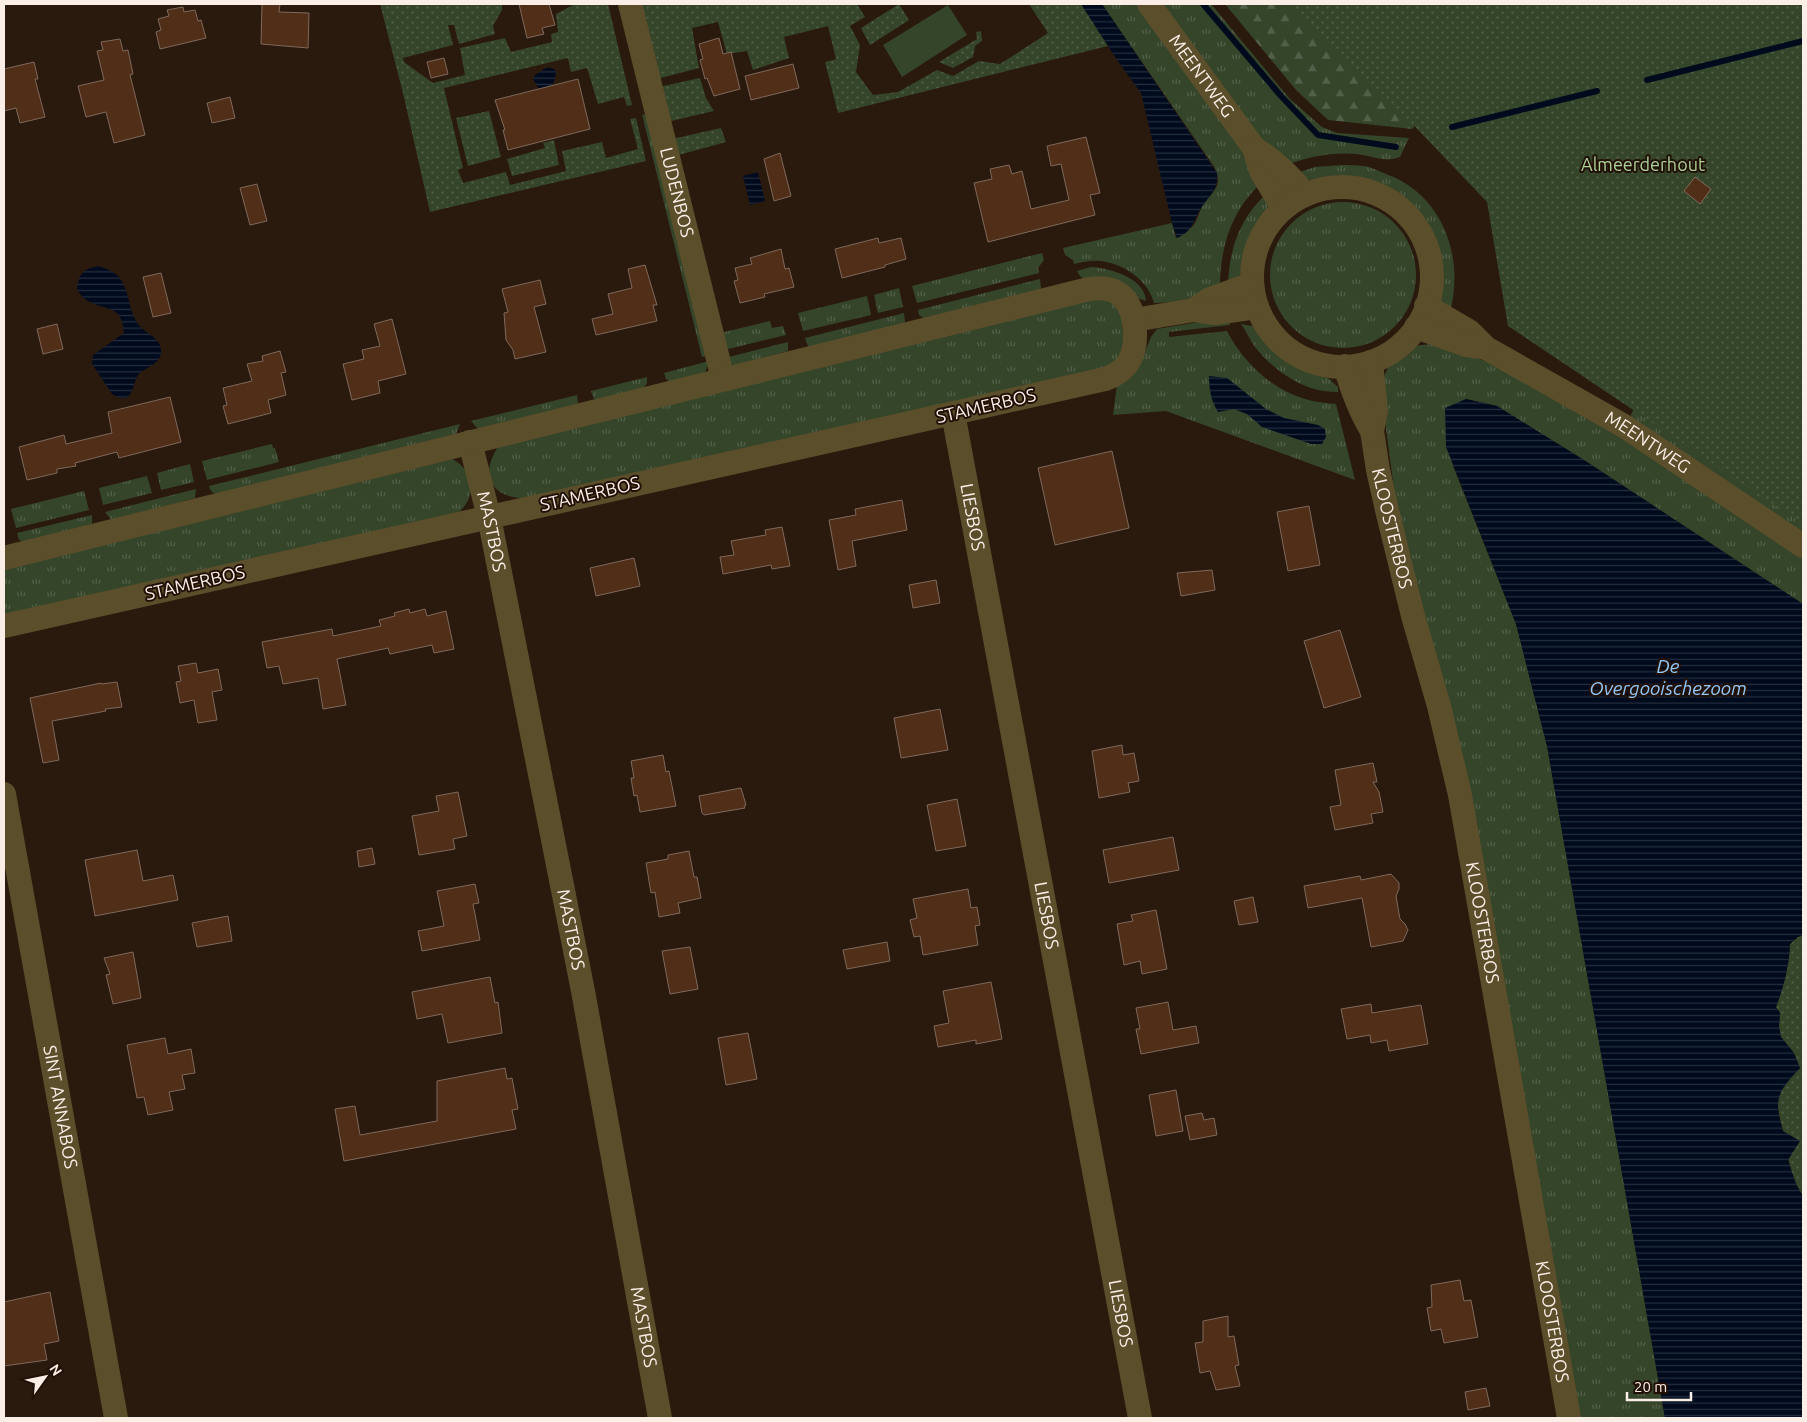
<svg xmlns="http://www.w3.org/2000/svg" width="1807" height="1422" viewBox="0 0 1807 1422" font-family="Ubuntu,sans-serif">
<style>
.grass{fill:url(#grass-tufts)}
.forest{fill:url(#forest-firs)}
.park{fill:url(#park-dots)}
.pitch{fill:#35452a}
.water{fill:url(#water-rules)}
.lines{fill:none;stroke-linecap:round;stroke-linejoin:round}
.stream{stroke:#000a1d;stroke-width:6}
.building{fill:#502e17;stroke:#7e695c}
.minor{stroke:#5a4e2b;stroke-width:24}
.labels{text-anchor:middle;stroke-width:4;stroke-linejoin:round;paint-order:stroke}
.street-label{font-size:18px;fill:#fbeee7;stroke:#201005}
.park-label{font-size:18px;fill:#acd194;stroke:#201005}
.water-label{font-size:19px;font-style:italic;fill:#92c7fa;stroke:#201005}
</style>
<defs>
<pattern id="grass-tufts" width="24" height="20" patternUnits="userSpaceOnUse" patternTransform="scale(1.25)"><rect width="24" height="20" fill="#35452a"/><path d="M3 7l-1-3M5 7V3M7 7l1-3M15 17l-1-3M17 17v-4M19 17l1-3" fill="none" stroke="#536049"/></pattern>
<pattern id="forest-firs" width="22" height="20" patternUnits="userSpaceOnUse" patternTransform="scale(1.25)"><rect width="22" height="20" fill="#35452a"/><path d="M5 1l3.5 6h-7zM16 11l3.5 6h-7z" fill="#536049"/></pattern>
<pattern id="park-dots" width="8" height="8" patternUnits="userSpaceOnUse" patternTransform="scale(1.25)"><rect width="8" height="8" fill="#35452a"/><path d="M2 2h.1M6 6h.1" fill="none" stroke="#536049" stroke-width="1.8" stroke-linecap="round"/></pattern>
<pattern id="water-rules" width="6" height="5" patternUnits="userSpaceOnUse" patternTransform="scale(1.25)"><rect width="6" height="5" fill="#000a1d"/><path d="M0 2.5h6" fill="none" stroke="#262e3e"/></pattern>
</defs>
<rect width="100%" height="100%" fill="#2a190d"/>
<path class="grass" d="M1102 4H1137L1225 122 1259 179 1258 186C1230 214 1220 249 1220 288 1201 298 1175 303 1154 303 1148 280 1124 264 1101 261 1092 260 1083 262 1074 264L1073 260 1065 255 1063 248 1172 223 1176 238C1181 234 1189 230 1193 226 1197 221 1199 213 1202 207 1211 191 1226 187 1213 165Z
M1162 4H1211L1290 99 1322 127 1337 133 1409 138 1400 157C1385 163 1373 156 1357 154 1333 152 1310 156 1287 165L1255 132Z
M642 114 649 116 708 355 702 357Z
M1341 165C1349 165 1357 165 1364 166 1371 167 1379 171 1386 174 1442 194 1465 256 1450 312 1448 310 1444 307 1442 304 1438 295 1440 276 1439 266 1437 238 1418 209 1393 194 1382 187 1364 180 1350 180 1327 179 1317 188 1296 173L1315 167Z
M1267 193 1268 202 1267 215 1256 236 1239 277 1228 285C1229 249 1240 218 1267 193Z
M1270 275a73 73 0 1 1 146 0a73 73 0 1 1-146 0Z
M1042 253 1044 260 1038 268 1039 273 917 303 912 286Z
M1091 267C1110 268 1145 278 1146 301L1084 279 1080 276 1077 271Z
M1040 279 1041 288 1037 293 927 320 919 315 918 310Z
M899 288 903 307 878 313 874 295Z
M867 296 871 315 803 331 798 313Z
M1091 296 1115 301 1122 318 1124 349 1111 366 526 498C492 499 479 475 498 447Z
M904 313 905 322 901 327 810 348 807 344 805 338Z
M1223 318 1229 321 1230 325 1169 332V337L1227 331C1243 362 1271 389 1305 399 1315 402 1326 403 1336 404L1355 480 1166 411 1113 415 1117 384 1144 354 1151 337 1157 329Z
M770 321 772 328 783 326 786 335 724 350 720 333Z
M1241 324 1252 326 1259 331 1283 356 1297 367 1328 378 1338 387V392C1305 393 1275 372 1255 347 1250 340 1246 331 1241 324Z
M788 342V351L734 366 725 358Z
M1433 344 1447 346 1495 365 1555 395 1803 557V604L1584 460 1497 406 1466 399 1453 466 1516 624 1547 746 1665 1418H1578L1401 542 1382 398 1381 383 1392 359 1411 346Z
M709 361 705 373 671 382 666 379 664 373Z
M647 377V383L642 390 598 401 594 399 591 391Z
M1646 383 1803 495V536L1629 419Z
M577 395 578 404 478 429 471 421Z
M460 424 456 434 220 495C214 494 210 492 209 486Z
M272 444 273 448H275L279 462 207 480 202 461Z
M445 456C475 466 480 496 455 516L4 616V566Z
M190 464 194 482 161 490 157 473Z
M147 476 152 493 103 505 99 488Z
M196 489 195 498 112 521 105 512Z
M84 491 89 510 16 528 11 509Z
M92 515V524L88 528 24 542 19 540 17 533Z"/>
<path class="forest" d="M1225 4H1506L1422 119 1412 129 1328 120 1296 90Z"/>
<path class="park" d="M380 4H502V10L493 26 495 34 459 44 454 25H448L453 45 403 58 404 62 433 83 465 75 460 48 505 38 511 52 552 42 551 34 558 32 556 14 575 4H608L632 105 627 106 624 97 598 104 587 68 571 72 568 58 444 88 463 168 458 170 463 183 506 172 510 185 566 171 562 151 602 142 606 158 638 149 630 119 636 118 646 161 430 212 403 93Z
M638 4H857L865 17 850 26 860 45 856 72 873 95 898 92 937 70 953 76 979 61 1000 64 1048 33 1029 4H1081L1108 46 838 113 825 62 836 59 828 26 784 37 789 58 753 70 747 51 727 54 718 22 692 28 699 68 657 79Z
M899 4 909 20 870 45 861 28Z
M1289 4H1803V524L1508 326 1487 202 1402 113Z
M981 31 982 41 975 46 973 57 953 68 939 62 977 39 976 32Z
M700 78 706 98 714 111 667 122 659 87Z
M489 111 501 157 468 166 456 118Z
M721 128 726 142 675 156 672 139Z
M554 140 559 165 512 176 507 159 545 148 543 143Z
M1803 935V1196C1788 1172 1789 1156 1783 1130 1780 1117 1774 1101 1781 1088 1786 1081 1794 1074 1800 1068L1794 1053 1781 1037 1779 1027 1780 1013 1776 1007C1784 986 1789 967 1790 944L1798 937Z"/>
<path class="pitch" d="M948 5 967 35 902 77 883 45Z"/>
<path class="water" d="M1081 4H1102L1217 173C1218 190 1212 192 1203 205 1193 219 1195 230 1177 238L1172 223 1141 93 1117 60Z
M546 68H552L556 71C556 79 552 84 551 91L539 89 533 79 535 75Z
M758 172 765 201 750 205 743 176Z
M99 266C106 269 114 271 119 277 130 291 128 310 138 324 145 334 163 338 161 353 159 365 146 367 139 374 132 380 135 409 112 394L92 364 93 355 124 333C122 302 103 312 85 299 82 297 80 293 77 290 79 274 82 269 99 266Z
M1209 376 1227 378 1266 409 1284 418 1318 425 1325 429 1326 437 1322 444H1311L1262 427 1247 414 1234 409 1218 412C1211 401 1209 389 1209 376Z
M1466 399 1497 406 1584 460 1803 604V935L1798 937 1790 944C1789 967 1784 986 1776 1007L1780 1013 1779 1027 1781 1037 1794 1053 1800 1068C1778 1092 1773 1098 1783 1131L1800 1141 1788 1160 1796 1184 1803 1196V1418H1665L1547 746 1516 624 1446 447 1445 408Z"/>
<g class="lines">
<path class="stream" d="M1203 4 1281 96 1318 135 1396 147
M1647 80 1803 41
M1452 127 1597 91"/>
</g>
<path class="building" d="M262 4H280L279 12 309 13 308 48 261 44Z
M519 4H549L555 25 542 28 544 34 527 38Z
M183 7 184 12 195 10 198 21 201 20 206 38 160 49 156 32 161 30 158 19 169 16 167 10Z
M719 38 723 54 731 52 740 89 714 96 707 78 705 79 700 60 703 59 699 44Z
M120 39 123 51 128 50 133 74 130 75 145 135 114 143 106 112 86 117 78 86 104 80 97 51 103 50 101 42Z
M444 58 448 74 431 78 427 62Z
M34 62 38 79H35L45 117 20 123 16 108 4 111V69Z
M793 64 799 88 751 100 745 76Z
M578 79 590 129 508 150 503 130H505L495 100Z
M230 97 235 118 212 123 207 103Z
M1086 137 1100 193 1090 195 1095 215 988 242 974 183 992 179 990 169 1009 165 1012 174 1022 171 1031 209 1069 200 1061 164 1051 166 1047 146Z
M780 153 791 196 774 201 764 159Z
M1695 177 1711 189 1700 204 1684 191Z
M257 184 267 221 250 225 240 188Z
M878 238 879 243 901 238 906 259 885 265V267L842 278 835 249Z
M781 249 785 269 789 268 794 287 764 294 765 297 740 303 734 281 738 280 735 268 752 264 750 258Z
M645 265 657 305H653L657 321 596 335 592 319 613 314 608 294 632 288 628 269Z
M161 273 171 313 153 317 143 277Z
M540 280 546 304 534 307 546 352 515 359 513 350 506 340 504 313 508 312 502 289Z
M392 319 406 374 378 381 380 393 352 400 343 364 364 359 362 350 380 346 374 324Z
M57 324 63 349 43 354 37 329Z
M280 351 286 372 281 373 286 395 268 400 271 413 228 424 223 406 227 405 223 388 252 381 247 364 263 361 262 356Z
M170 397 181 442 119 458 117 452 75 463 76 466 57 469V473L27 480 19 447 64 435 66 444 112 433 108 412Z
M1112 451 1129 528 1055 545 1038 468Z
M902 500 907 530 852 541 856 566 838 570 829 520 856 515 855 509Z
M1309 506 1320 565 1288 571 1277 512Z
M782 527 790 566 772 569 771 565 723 574 720 557 734 555 731 541 766 535 765 530Z
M634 558 640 586 596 596 590 568Z
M1212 570 1215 590 1181 596 1177 573Z
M936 580 940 603 913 608 909 585Z
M409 609 410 613 425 609 427 616 446 611 454 649 434 653 432 645 390 654 388 648 337 659 346 705 323 709 318 678 283 684 279 666 267 668 262 642 332 629 333 636 381 626 379 620 395 616 394 613Z
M1340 630 1361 697 1324 708 1304 641Z
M196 663 198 673 218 669 222 690 212 692 217 720 198 723 194 700 180 703 176 682 181 681 178 666Z
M117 682 122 707 105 709 106 711 52 721 59 760 43 763 30 698 101 683V684Z
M940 709 948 750 901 758 894 718Z
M1122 745 1123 755 1134 753 1139 781 1128 783 1130 792 1099 798 1092 751Z
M663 755 666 772 669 771 676 806 640 812 637 795 634 796 631 778H634L631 761Z
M1373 763 1377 782H1373L1379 792 1383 812 1371 814 1373 823 1335 830 1330 807 1341 805 1335 770Z
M741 788 746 805 744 806 745 808 704 815 702 813 699 796Z
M458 792 467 836 453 839 455 849 419 855 412 816 439 811 436 796Z
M957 799 966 846 936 851 927 805Z
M1173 837 1179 870 1109 883 1103 850Z
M372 848 375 864 359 867 357 851Z
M137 850 143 881 173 875 178 900 95 916 85 860Z
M689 851 694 877H697L701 898 678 903 680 913 659 917 655 892 651 893 646 863 668 859V855Z
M1391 874 1399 883V889L1396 896 1400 919 1405 924 1408 930 1403 941 1371 947 1362 898 1308 908 1304 886 1360 876 1361 880Z
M475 884 479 903 473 904 480 940 422 951 418 931 444 926 437 891Z
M968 889 971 908 977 907 980 925 975 926 978 945 923 955 920 936 914 937 910 920 917 918 913 899Z
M1253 897 1258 922 1239 925 1234 901Z
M1156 910 1167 969 1142 974 1140 961 1124 965 1117 924 1133 921 1131 915Z
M228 916 232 941 197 947 192 923Z
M887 942 890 961 847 969 843 950Z
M690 947 698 989 670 994 662 951Z
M133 952 141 998 113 1004 106 975 110 974 104 958Z
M490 977 495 1003 498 1002 502 1033 448 1043 442 1014 417 1019 412 992Z
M991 982 1002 1039 976 1044V1040L938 1047 934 1026 949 1023 943 991Z
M1168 1002 1173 1030 1196 1026 1199 1043 1141 1054 1136 1029H1140L1136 1008Z
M1371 1004 1372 1013 1421 1005 1428 1044 1389 1051 1387 1040 1371 1043 1370 1035 1347 1039 1341 1009Z
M748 1033 757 1079 726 1085 718 1038Z
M165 1038 168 1054 191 1049 195 1073 182 1075 185 1089 169 1092 173 1110 148 1115 144 1097 137 1098 127 1045Z
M505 1068 507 1079 512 1078 518 1109 512 1110 516 1129 344 1161 335 1109 355 1106 360 1135 437 1121V1081Z
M1176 1090 1183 1131 1156 1136 1149 1095Z
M1202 1113 1204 1120 1214 1118 1217 1135 1190 1140 1185 1116Z
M1460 1280 1464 1301 1471 1300 1478 1337 1444 1343 1441 1329 1431 1331 1427 1308 1432 1307 1431 1285Z
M50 1292 59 1341 44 1344 47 1360 4 1366V1302Z
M1228 1316V1337L1234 1336 1239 1365 1235 1366 1240 1386 1216 1390 1210 1371 1200 1373 1195 1343 1203 1342V1321Z
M1486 1388 1490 1406 1468 1410 1465 1392Z"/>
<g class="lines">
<g class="minor">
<path id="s1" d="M630 4 723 379"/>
<path id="s2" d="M1149 4 1254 148 1261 171 1283 208"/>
<path d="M1254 148C1277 163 1288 174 1305 194"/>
<circle cx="1342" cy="277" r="90"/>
<path id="s3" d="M1426 306 1469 331 1486 348 1624 426 1803 546"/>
<path d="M1194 310 1210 299 1252 284"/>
<path d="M1134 320 1194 310 1215 313 1257 307"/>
<path d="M1416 327 1466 345 1482 347"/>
<path id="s4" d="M1371 362 1376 410 1372 431 1378 470 1387 510 1413 616 1439 706 1460 795 1569 1418"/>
<path d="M1345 366C1352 390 1359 410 1372 431"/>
<path id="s5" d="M953 413 1140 1418"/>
<path id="s6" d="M470 442 489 517 583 991 660 1418"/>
<path d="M4 558 1089 289C1120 284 1133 302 1135 331 1136 354 1129 371 1105 379L4 626"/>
<path id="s7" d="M4 794 116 1418"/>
</g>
</g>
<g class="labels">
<g class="street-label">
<text dy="6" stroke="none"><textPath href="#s2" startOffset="89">MEENTWEG</textPath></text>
<text dy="6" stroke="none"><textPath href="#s1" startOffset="194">LUDENBOS</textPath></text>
<text transform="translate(986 406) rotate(-13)" y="6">STAMERBOS</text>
<text dy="6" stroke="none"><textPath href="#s3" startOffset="261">MEENTWEG</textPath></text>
<text transform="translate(590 494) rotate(-13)" y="6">STAMERBOS</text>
<text dy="6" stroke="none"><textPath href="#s5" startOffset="106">LIESBOS</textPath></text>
<text dy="6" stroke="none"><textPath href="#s4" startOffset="169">KLOOSTERBOS</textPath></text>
<text dy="6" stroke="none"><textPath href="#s6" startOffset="92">MASTBOS</textPath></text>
<text transform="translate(195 583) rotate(-13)" y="6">STAMERBOS</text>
<text dy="6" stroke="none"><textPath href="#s5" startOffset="511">LIESBOS</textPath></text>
<text dy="6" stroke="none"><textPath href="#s4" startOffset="574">KLOOSTERBOS</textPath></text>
<text dy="6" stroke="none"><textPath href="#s6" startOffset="498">MASTBOS</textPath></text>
<text dy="6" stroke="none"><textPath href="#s7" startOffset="318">SINT ANNABOS</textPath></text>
<text dy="6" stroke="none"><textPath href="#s5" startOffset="916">LIESBOS</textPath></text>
<text dy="6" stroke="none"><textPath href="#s4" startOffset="979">KLOOSTERBOS</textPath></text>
<text dy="6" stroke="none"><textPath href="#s6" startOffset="902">MASTBOS</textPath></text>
</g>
<g class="park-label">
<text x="1643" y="171">Almeerderhout</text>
</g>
<g class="water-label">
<text x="1668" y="673">De<tspan x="1668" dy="22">Overgooischezoom</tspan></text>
</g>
</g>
<rect width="1807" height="1422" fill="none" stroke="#fbeee7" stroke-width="10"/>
<g transform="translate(45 1377) rotate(57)" stroke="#201005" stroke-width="4" paint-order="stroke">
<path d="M0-4L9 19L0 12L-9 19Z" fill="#fbeee7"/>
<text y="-8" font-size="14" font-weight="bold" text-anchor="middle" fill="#fbeee7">N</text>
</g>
<path d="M1627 1392v8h64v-8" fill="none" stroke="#fbeee7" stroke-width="2.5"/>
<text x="1634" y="1392" font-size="15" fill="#fbeee7" stroke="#201005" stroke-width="4" paint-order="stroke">20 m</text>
</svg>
